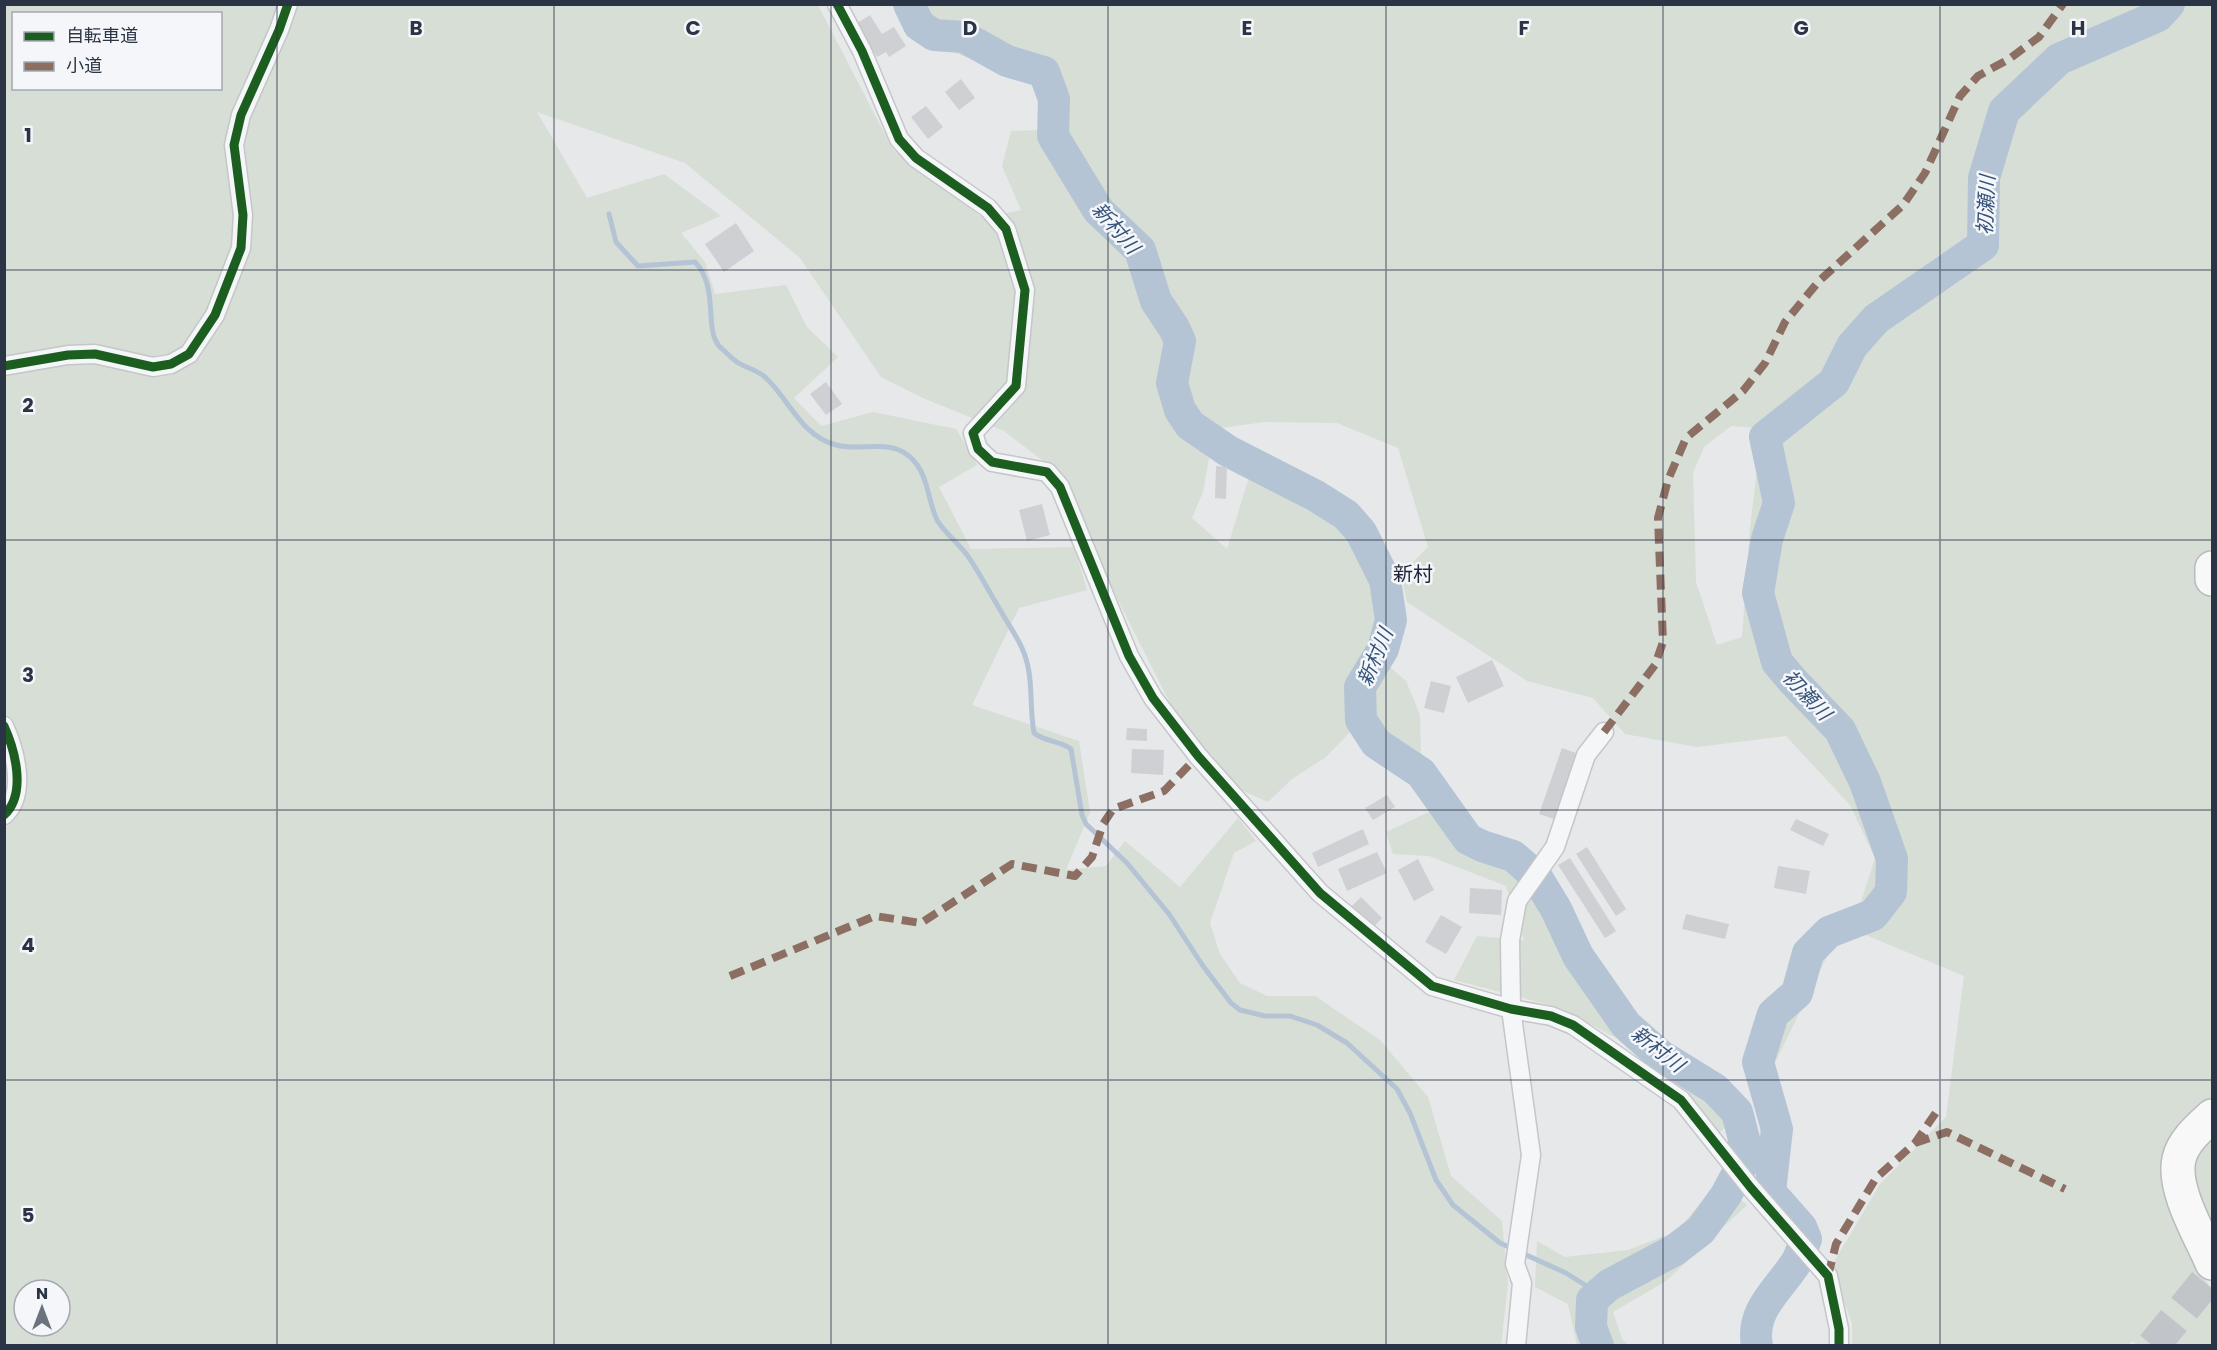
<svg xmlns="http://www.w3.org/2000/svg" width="2217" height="1350" viewBox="0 0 2217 1350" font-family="Poppins,'Noto Sans JP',sans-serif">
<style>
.green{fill:#d6ded6;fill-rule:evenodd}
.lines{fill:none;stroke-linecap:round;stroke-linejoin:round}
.stream{stroke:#b4c4d5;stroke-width:5}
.river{stroke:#b4c4d5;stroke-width:32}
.building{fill:#ced0d3}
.highway-tunnel{stroke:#c1c4c9;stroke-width:33;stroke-dasharray:33 16;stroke-linecap:butt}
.street-casing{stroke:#c4c6c8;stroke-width:21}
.highway-casing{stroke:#b8bbbf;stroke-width:36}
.street{stroke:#f5f6f7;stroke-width:18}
.highway{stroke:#f8f8f8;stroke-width:33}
.quiet{stroke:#8d6e63;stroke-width:8;stroke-dasharray:15 8;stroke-linecap:butt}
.cycleway-casing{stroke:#f4f6f9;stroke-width:13}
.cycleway{stroke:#1b5e20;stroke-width:9}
.grid{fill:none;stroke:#2b3445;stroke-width:1.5;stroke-opacity:0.55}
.labels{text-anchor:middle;stroke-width:5;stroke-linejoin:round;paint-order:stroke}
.water-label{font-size:20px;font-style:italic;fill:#34527a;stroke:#f4f6f9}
.neighbourhood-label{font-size:20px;fill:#1d2536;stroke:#f4f6f9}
.grid-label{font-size:20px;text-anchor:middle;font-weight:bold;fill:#2b3445;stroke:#f4f6f9;stroke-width:5;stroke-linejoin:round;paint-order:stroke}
</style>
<rect width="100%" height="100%" fill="#e6e8ea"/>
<path class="green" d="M5 5H818L893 150 983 218 1021 210 1002 166 1011 131 1045 130 1035 84 935 45 906 29 895 5H2212V1234L2167 1144 2164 1189 2212 1293V1345H2137L2132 1341 2128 1346 1852 1345V1323L1831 1267 1880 1184 1946 1117 1964 976 1866 935 1833 944 1773 1067 1786 1129 1782 1184 1762 1193 1760 1121 1748 1067 1760 1006 1790 985 1797 946 1861 902 1875 858 1850 805 1786 736 1697 747 1625 734 1593 698 1527 681 1407 602 1401 574 1428 547 1398 448 1337 423 1264 422 1214 429 1203 492 1192 518 1227 549 1250 474 1299 487 1353 523 1378 575 1379 627 1345 696 1351 731 1326 757 1292 779 1268 802 1241 790 1175 713 1111 586 1067 479 1004 431 923 398 881 377 800 258 685 163 537 112 587 198 664 174 721 216 681 233 705 262 715 294 786 285 807 327 838 357 794 398 821 426 873 412 956 429 977 465 939 487 971 549 1074 547 1087 590 1019 608 972 705 1079 741 1090 812 1066 870 1106 866 1125 841 1180 887 1238 818 1256 841 1234 853 1210 923 1220 954 1240 983 1267 996H1315L1380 1040 1428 1097 1451 1176 1502 1221 1508 1284 1501 1345 5 1346ZM14 14H220V88H14ZM1731 426 1759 428 1758 461 1750 529 1742 637 1717 645 1696 582 1693 473 1704 447ZM24 1290H60V1326H24Z
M1390 667 1406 681 1420 715 1421 757 1378 735 1368 690Z
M1433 810 1462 844 1510 864 1527 878 1559 944 1614 1037 1561 1008 1454 980 1477 936 1524 940 1506 886 1429 856 1393 854 1386 832Z
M1652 1062 1704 1094 1730 1123 1718 1134 1648 1068Z
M1719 1181 1747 1205 1666 1281 1613 1312 1622 1339 1628 1345H1577L1568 1304 1535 1287 1537 1241 1565 1257 1628 1250 1677 1231Z"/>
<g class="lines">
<path class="stream" d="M609 214 616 242 638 266 695 262C720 288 703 330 720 347 726 352 731 358 737 362 746 368 757 370 765 377 790 400 800 435 836 445 857 451 883 441 903 452 929 467 926 497 937 520 944 532 958 543 967 555 980 573 990 594 1002 613 1009 626 1019 639 1024 653 1034 679 1029 706 1034 733 1045 742 1059 740 1071 749L1082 815 1086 824 1127 863 1169 914 1203 966 1231 1003 1240 1010 1265 1016H1290L1317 1025 1347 1043 1397 1089 1410 1113 1436 1180 1453 1205 1500 1243 1566 1273 1585 1285 1592 1300"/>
<path class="river" d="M909 4 919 25 934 35 964 37 1007 61 1044 72 1054 99 1053 136 1098 210 1140 250 1156 301 1174 328 1180 341 1172 383 1180 410 1190 425 1228 451 1316 496 1346 515 1361 532 1385 580 1391 620 1383 649 1360 687 1361 720 1376 743 1421 773 1468 839 1482 846 1513 856 1536 876 1556 909 1578 956 1626 1025 1660 1055 1715 1089 1737 1112 1744 1139 1742 1165 1726 1195 1701 1230 1675 1250 1609 1285 1592 1300 1591 1327 1598 1346
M1757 1346C1750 1309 1780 1289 1797 1261 1801 1254 1803 1246 1806 1239L1801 1227 1770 1192 1777 1129 1758 1062 1773 1014 1797 993 1808 953 1829 932 1873 915 1891 892 1892 859 1865 782 1840 730 1793 681 1777 662 1758 593 1767 539 1779 503 1765 437 1834 382 1852 346 1876 319 1983 245 1984 178 2004 111 2059 59 2158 16 2169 4"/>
</g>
<path class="building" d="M870 15 882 34 894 27 906 46 889 57 886 52 877 57 856 24Z
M961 79 975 98 959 110 945 92Z
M926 106 943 127 928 139 911 117Z
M736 223 754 251 724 272 705 244Z
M826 382 842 404 826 415 810 394Z
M1216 466 1227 467 1226 499 1215 498Z
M1042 504 1050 535 1027 541 1019 510Z
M1492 660 1504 686 1468 703 1456 677Z
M1431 681 1451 686 1444 713 1424 708Z
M1127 728 1147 729V741L1126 740Z
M1562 748 1576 753 1554 819 1539 814Z
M1132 749 1164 750 1163 775 1131 773Z
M1387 795 1395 807 1373 820 1365 808Z
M1796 819 1829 834 1823 846 1790 830Z
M1363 829 1369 844 1318 867 1312 853Z
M1587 847 1626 909 1616 916 1576 854Z
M1377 852 1387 873 1347 891 1338 869Z
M1570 858 1616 931 1605 938 1558 865Z
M1418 859 1434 890 1414 901 1398 870Z
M1778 866 1810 871 1806 894 1774 888Z
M1470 888 1502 890 1501 915 1469 913Z
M1361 897 1382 918 1371 930 1349 909Z
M1686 914 1729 924 1725 939 1682 929Z
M1441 915 1462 927 1446 954 1425 942Z"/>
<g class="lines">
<path class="highway-tunnel" d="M2153 1346 2212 1274"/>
<defs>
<path id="street" d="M837 4 862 51 899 139 916 158 988 208 1006 229 1025 290 1016 386 973 433 978 449 992 462 1047 472 1060 487 1129 656 1153 698 1198 756 1320 893 1432 986 1511 1009 1551 1016 1573 1025 1681 1100 1751 1188 1828 1276 1839 1329V1346
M4 366 68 355 95 354 153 367 171 364 189 354 215 315 241 248 243 215 234 145 241 115 279 30 288 4
M4 726C15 750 27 794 4 815
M1516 1346 1522 1283 1515 1264 1531 1155 1511 1009 1510 940 1517 901 1555 847 1586 755 1604 732"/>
<path id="highway" d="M2212 568V579
M2212 1116C2200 1127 2183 1141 2179 1159 2172 1189 2200 1235 2212 1263"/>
</defs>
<use href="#street" class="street-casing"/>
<use href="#highway" class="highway-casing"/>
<use href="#street" class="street"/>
<use href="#highway" class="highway"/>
<path class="quiet" d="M1604 732 1655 665 1663 642 1658 518 1668 480 1686 438 1743 391 1765 363 1785 322 1819 281 1903 205 1925 173 1960 96 1978 76 2009 59 2039 37 2063 4
M730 976 875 916 921 923 1012 864 1075 876 1092 857 1103 824 1113 809 1164 791 1198 756
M1915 1143 1947 1132 2065 1189
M1828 1276 1836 1244 1876 1178 1915 1143 1939 1108"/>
<defs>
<path id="cycleway" d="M837 4 862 51 899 139 916 158 988 208 1006 229 1025 290 1016 386 973 433 978 449 992 462 1047 472 1060 487 1129 656 1153 698 1198 756 1320 893 1432 986 1511 1009 1551 1016 1573 1025 1681 1100 1751 1188 1828 1276 1839 1329V1346
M4 366 68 355 95 354 153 367 171 364 189 354 215 315 241 248 243 215 234 145 241 115 279 30 288 4
M4 726C15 750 27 794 4 815"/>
</defs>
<use href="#cycleway" class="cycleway-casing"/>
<use href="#cycleway" class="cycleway"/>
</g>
<path class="grid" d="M277 4V1346M554 4V1346M831 4V1346M1108 4V1346M1386 4V1346M1663 4V1346M1940 4V1346M4 270H2212M4 540H2212M4 810H2212M4 1080H2212"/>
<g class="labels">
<g class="water-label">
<text transform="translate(1986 205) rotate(-87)" y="7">初瀬川</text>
<text transform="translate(1116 228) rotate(49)" y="7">新村川</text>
<text transform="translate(1375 657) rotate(-67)" y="7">新村川</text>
<text transform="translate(1807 695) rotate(47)" y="7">初瀬川</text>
<text transform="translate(1658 1049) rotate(38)" y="7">新村川</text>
</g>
<g class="neighbourhood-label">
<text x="1413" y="581">新村</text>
</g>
</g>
<g class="grid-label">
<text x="416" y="35">B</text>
<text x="693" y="35">C</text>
<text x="970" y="35">D</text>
<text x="1247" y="35">E</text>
<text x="1524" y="35">F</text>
<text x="1801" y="35">G</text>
<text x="2078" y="35">H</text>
<text x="28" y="142">1</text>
<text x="28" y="412">2</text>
<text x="28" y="682">3</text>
<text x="28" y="952">4</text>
<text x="28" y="1222">5</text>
</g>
<rect width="2217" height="1350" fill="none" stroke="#2b3445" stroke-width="12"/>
<rect x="12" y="12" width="210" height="78" fill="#f4f6f9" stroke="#a4a8b1" stroke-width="1.5"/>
<rect x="24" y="32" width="30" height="9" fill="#1b5e20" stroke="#a4a8b1" stroke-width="1.5"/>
<text x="66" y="42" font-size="18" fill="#2b3445">自転車道</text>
<rect x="24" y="62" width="30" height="9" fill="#8d6e63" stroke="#a4a8b1" stroke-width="1.5"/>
<text x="66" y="72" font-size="18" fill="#2b3445">小道</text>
<g transform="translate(42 1308)"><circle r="28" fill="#f4f6f9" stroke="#a4a8b1" stroke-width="1.5"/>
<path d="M0-4.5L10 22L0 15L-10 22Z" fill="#6c737f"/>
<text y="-9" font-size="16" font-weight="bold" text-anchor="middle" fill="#2b3445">N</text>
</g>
</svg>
